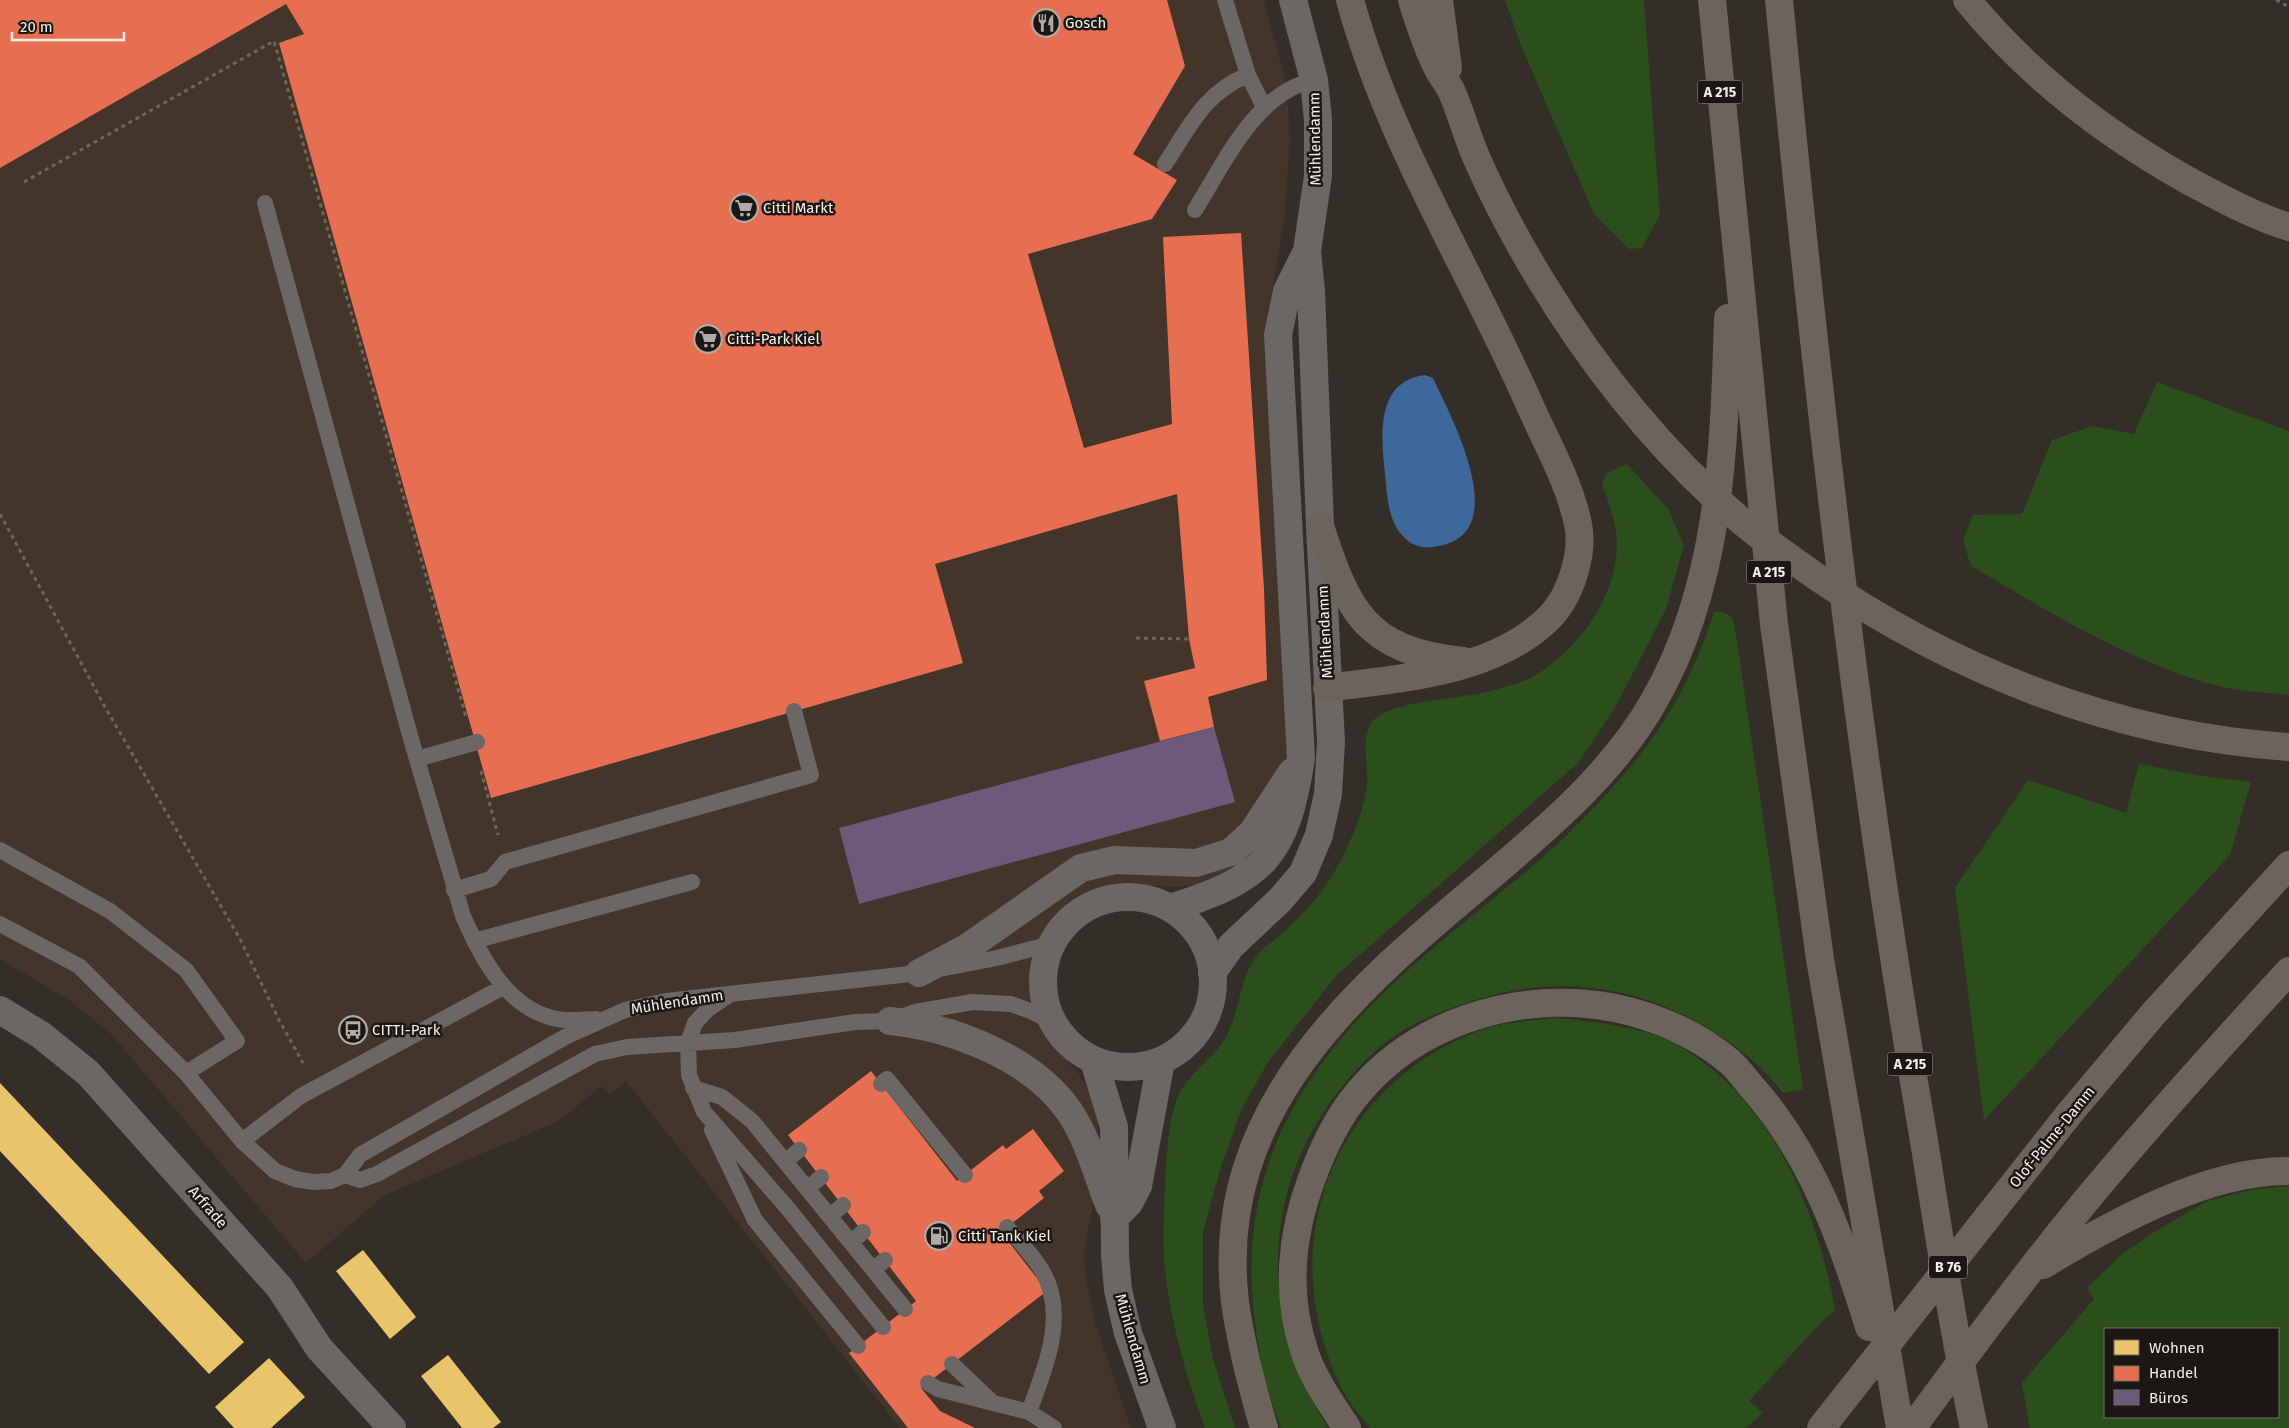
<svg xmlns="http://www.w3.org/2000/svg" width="2289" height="1428" viewBox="0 0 2289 1428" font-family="'Fira Sans',sans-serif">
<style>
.built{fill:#433529}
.green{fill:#2a4f1b;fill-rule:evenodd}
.water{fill:#3d689a}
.homes{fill:#e9c46a}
.shops{fill:#e76f51}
.offices{fill:#6d597a}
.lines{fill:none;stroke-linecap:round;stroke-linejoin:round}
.path{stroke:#6b6663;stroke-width:3;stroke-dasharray:4 4;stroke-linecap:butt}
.lane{stroke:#6b6764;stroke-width:16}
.street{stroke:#6b6764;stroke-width:28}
.secondary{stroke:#6b6764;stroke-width:28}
.highway{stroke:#6b645b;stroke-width:28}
.labels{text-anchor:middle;stroke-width:5;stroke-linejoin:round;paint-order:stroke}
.shield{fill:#1b1713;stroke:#b4aea9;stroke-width:1}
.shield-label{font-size:14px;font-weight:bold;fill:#f5eee9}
.poi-label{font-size:15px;fill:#f5eee9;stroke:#1b1713;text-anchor:start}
.street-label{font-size:15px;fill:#f5eee9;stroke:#1b1713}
</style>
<rect width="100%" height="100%" fill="#342e29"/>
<path class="built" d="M0 0H1264L1283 71 1288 104 1290 143 1284 221 1270 305 1290 760 1261 841 1236 868 1204 883 1181 887 1120 884 1085 893 1063 908 1044 930 1038 942 1030 974V990L1035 1016 1052 1044 1079 1074 1091 1095 1096 1110 1101 1157 1084 1254 1086 1277 1095 1323 1131 1428H900L626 1081 610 1094 601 1086 559 1121 385 1195 306 1263 112 1035 72 1002 0 959Z"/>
<path class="green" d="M1505 0H1644L1660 214 1642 248 1629 249 1594 214 1520 43Z
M2157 382 2289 431V695C2263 692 2235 691 2210 684 2124 658 2047 611 1971 566L1963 540 1973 515 2022 514 2052 440 2093 426 2134 434Z
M1627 464 1668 509 1684 545 1666 609 1616 706 1579 762 1336 976 1268 1062 1241 1110 1220 1170 1203 1232V1305L1213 1359 1235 1428H1205C1186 1376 1171 1324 1165 1269 1162 1242 1164 1214 1165 1187 1166 1161 1168 1123 1177 1099 1186 1074 1215 1059 1227 1035 1240 1010 1240 975 1259 953 1265 946 1274 941 1282 934 1306 912 1328 887 1343 856 1354 833 1364 810 1367 784 1369 764 1358 731 1377 717 1401 700 1461 699 1491 691 1505 687 1523 683 1536 675 1579 649 1616 597 1617 546 1617 524 1609 504 1602 483L1607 473Z
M1714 612C1724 611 1728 613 1734 621L1803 1089 1783 1093C1755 1056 1711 1026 1668 1008 1603 981 1539 979 1472 1001 1449 1009 1428 1016 1407 1028 1381 1043 1358 1066 1340 1089 1259 1191 1260 1320 1328 1428H1281C1264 1384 1254 1334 1252 1287 1245 1145 1321 1045 1424 956 1476 911 1533 870 1582 820 1645 757 1687 698 1714 612Z
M2139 764 2202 776 2251 782 2230 855 1984 1120 1955 888 2028 780 2126 813Z
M1557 1018C1596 1022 1634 1026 1671 1041 1681 1045 1691 1054 1700 1060 1779 1117 1819 1218 1835 1311L1826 1317 1749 1401 1763 1413 1746 1428H1370C1361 1416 1349 1404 1343 1391 1273 1253 1327 1094 1471 1034 1498 1022 1528 1021 1557 1018Z
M2289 1186V1428H2030L2022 1383 2094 1299 2087 1288 2122 1254 2159 1229 2208 1201 2251 1190ZM2105 1329H2278V1417H2105Z"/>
<path class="water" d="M1425 375 1433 378C1450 415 1512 528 1443 545 1427 549 1414 549 1402 535 1388 520 1387 494 1385 474 1381 437 1375 381 1425 375Z"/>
<path class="homes" d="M0 1083 244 1342 209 1374 0 1151Z
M363 1250 416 1317 390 1339 336 1271Z
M448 1355 501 1422 493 1428H462L421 1376Z
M269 1358 305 1397 271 1428H234L215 1407Z"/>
<path class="shops" d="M0 0H1167L1185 66 1133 154 1177 180 1152 219 1028 254 1084 448 1172 424 1163 237 1241 233 1264 589 1267 680 1208 697 1214 727 1160 741 1144 681 1195 668 1189 639 1177 494 935 564 963 663 491 798 279 43 304 34 286 4 0 168Z
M871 1071 957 1181 1003 1145 1006 1149 1033 1129 1064 1171 1039 1191 1044 1198 1001 1232 1047 1291 921 1388 940 1411 975 1428H908L849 1353 916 1301 788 1135Z"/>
<path class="offices" d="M1214 727 1235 802 859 904 839 828Z"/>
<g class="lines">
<path class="path" d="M2276 0 2289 7
M24 182 274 41 466 717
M0 514 105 707 240 939 278 1018 303 1063
M1136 638 1189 639
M481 771 498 835"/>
<path class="lane" d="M1225 0 1248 75 1264 107
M1165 164C1190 126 1204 93 1248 75
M265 203 411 739 463 916C480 955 504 1002 546 1016 561 1022 580 1020 596 1019
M1195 210C1225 162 1255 93 1314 80
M417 759 477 742
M0 850 110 911 186 970 237 1041 186 1073
M454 890 491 879 505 862 811 775 794 711
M0 924 79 966 186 1073 242 1141 275 1171 295 1179 314 1182 331 1181 345 1175 360 1155 565 1037 625 1010 666 1001 919 973 997 958 1051 944
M474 941 692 882
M729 995 708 1009 695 1023 688 1042 689 1075 704 1112 790 1211 883 1327
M881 1084 887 1079 965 1175
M693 1088 722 1097 752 1121 905 1309
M712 1130 755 1220 858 1346
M242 1141 301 1096 503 987
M786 1161 799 1150
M345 1175 360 1180 377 1174 595 1054 627 1047 735 1040 855 1022 890 1021 915 1012 973 1002 1011 1004 1033 1012 1053 1023
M808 1188 821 1177
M830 1216 843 1205
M1007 1227C1018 1240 1032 1254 1041 1269 1069 1314 1045 1367 1029 1412
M851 1242 863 1232
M873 1270 885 1260
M952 1364 992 1402
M928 1383 938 1389 1029 1412 1054 1428"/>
<path class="street" d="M0 1010 41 1035 88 1073 280 1288 319 1348 392 1428"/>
<path class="secondary" d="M1043 982a85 85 0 1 1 170 0a85 85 0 1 1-170 0Z
M1170 908C1264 879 1286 856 1301 758L1278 335 1287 291 1307 251 1318 176V120L1314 80 1293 0
M919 973 968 947 1081 868 1115 860 1196 863 1231 852 1252 833 1292 772
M1212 973 1231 946 1280 900 1303 873 1319 835 1328 794 1331 742 1320 526 1311 291 1307 251
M890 1021C952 1027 1032 1058 1069 1111 1088 1139 1097 1174 1109 1205
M1094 1061 1114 1127 1115 1255 1118 1290 1128 1333 1162 1428
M1114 1218 1129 1203 1138 1186 1161 1061"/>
<path class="highway" d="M1412 0C1419 23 1427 48 1438 69 1442 76 1447 83 1451 90 1461 112 1467 137 1477 159 1495 200 1517 241 1540 279 1594 368 1661 452 1740 520 1763 540 1789 557 1814 575 1954 671 2118 736 2289 747
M1439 0 1448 68
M1712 0 1774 624 1820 959 1900 1428
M1779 0C1816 380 1858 759 1923 1135 1939 1233 1953 1332 1974 1428
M1967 0C2028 75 2105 134 2189 181 2221 198 2254 216 2289 227
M1320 526C1348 612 1366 651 1463 661
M1327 688C1402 678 1494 673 1550 617 1571 595 1584 553 1578 524 1569 481 1545 440 1528 401 1469 268 1389 142 1350 0
M2043 1265C2111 1224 2207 1170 2289 1171
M1264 1428C1252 1387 1241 1345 1235 1302 1212 1107 1358 987 1492 875 1552 824 1615 770 1654 701 1721 584 1724 449 1728 318
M1347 1428C1332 1405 1314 1380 1305 1353 1285 1295 1291 1234 1312 1178 1323 1148 1337 1118 1358 1093 1415 1024 1510 994 1597 1005 1643 1011 1694 1031 1730 1062 1738 1069 1744 1078 1751 1086 1812 1154 1843 1242 1869 1327
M1821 1428 2069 1114 2154 1013 2289 865
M1912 1428C1968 1352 2024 1276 2084 1203 2150 1123 2219 1047 2289 971"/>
</g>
<defs>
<symbol id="restaurant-ring" viewBox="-11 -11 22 22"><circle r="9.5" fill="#1b1713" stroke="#b1aba6" stroke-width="1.5"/><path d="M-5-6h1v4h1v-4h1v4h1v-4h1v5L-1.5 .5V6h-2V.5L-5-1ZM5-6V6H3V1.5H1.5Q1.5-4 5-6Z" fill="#b1aba6"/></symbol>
<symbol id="supermarket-ring" viewBox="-11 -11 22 22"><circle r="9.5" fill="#1b1713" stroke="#b1aba6" stroke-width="1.5"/><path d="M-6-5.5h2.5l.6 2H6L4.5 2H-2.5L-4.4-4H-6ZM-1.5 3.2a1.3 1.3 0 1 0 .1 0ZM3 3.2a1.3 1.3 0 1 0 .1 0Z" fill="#b1aba6"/></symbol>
<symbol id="bus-ring" viewBox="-11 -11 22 22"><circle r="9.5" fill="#1b1713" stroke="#b1aba6" stroke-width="1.5"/><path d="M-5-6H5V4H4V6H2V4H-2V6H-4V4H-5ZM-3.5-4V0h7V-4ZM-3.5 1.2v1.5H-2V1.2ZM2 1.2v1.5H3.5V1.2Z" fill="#b1aba6"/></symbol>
<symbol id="fuel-ring" viewBox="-11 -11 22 22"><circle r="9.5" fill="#1b1713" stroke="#b1aba6" stroke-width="1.5"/><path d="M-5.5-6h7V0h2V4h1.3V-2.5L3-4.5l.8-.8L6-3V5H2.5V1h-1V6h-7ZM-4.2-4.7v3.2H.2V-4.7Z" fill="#b1aba6"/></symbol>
</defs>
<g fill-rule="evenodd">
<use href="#restaurant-ring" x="1030" y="7" width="32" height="32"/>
<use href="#supermarket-ring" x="728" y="192" width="32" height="32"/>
<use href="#supermarket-ring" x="692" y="323" width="32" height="32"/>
<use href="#bus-ring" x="337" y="1014" width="32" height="32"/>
<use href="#fuel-ring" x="923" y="1220" width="32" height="32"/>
</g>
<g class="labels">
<g class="shield">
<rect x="1697.5" y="80.5" width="45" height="23" rx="4"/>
<rect x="1746.5" y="560.5" width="45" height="23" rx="4"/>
<rect x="1887.5" y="1052.5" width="45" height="23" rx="4"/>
<rect x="1929" y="1255.5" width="38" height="23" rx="4"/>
</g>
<g class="shield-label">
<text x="1720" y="97">A 215</text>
<text x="1769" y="577">A 215</text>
<text x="1910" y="1069">A 215</text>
<text x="1948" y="1272">B 76</text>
</g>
<g class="poi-label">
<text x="1065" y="28">Gosch</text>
<text x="763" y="213">Citti Markt</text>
<text x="727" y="344">Citti-Park Kiel</text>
<text x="372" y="1035">CITTI-Park</text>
<text x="958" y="1241">Citti Tank Kiel</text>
</g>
<g class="street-label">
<text transform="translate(1315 139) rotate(-91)" y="5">Mühlendamm</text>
<text transform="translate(1325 632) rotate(-93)" y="5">Mühlendamm</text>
<text transform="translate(677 1002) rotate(-9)" y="5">Mühlendamm</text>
<text transform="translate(2052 1137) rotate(-51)" y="5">Olof-Palme-Damm</text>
<text transform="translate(208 1207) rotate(49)" y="5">Arfrade</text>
<text transform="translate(1133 1339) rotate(74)" y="5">Mühlendamm</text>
</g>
</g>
<rect x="2104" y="1328" width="175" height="90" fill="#1b1713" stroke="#726d69"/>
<rect x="2114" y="1340" width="25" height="15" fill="#e9c46a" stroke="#726d69"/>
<text x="2149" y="1353" font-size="15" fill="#f5eee9">Wohnen</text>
<rect x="2114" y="1366" width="25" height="15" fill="#e76f51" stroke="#726d69"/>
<text x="2149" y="1378" font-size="15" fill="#f5eee9">Handel</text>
<rect x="2114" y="1390" width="25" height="15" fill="#6d597a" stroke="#726d69"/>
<text x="2149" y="1403" font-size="15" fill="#f5eee9">Büros</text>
<path d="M12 32v8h112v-8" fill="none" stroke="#f5eee9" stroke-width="2.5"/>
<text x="20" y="32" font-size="15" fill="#f5eee9" stroke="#1b1713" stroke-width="4" paint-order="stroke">20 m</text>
</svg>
